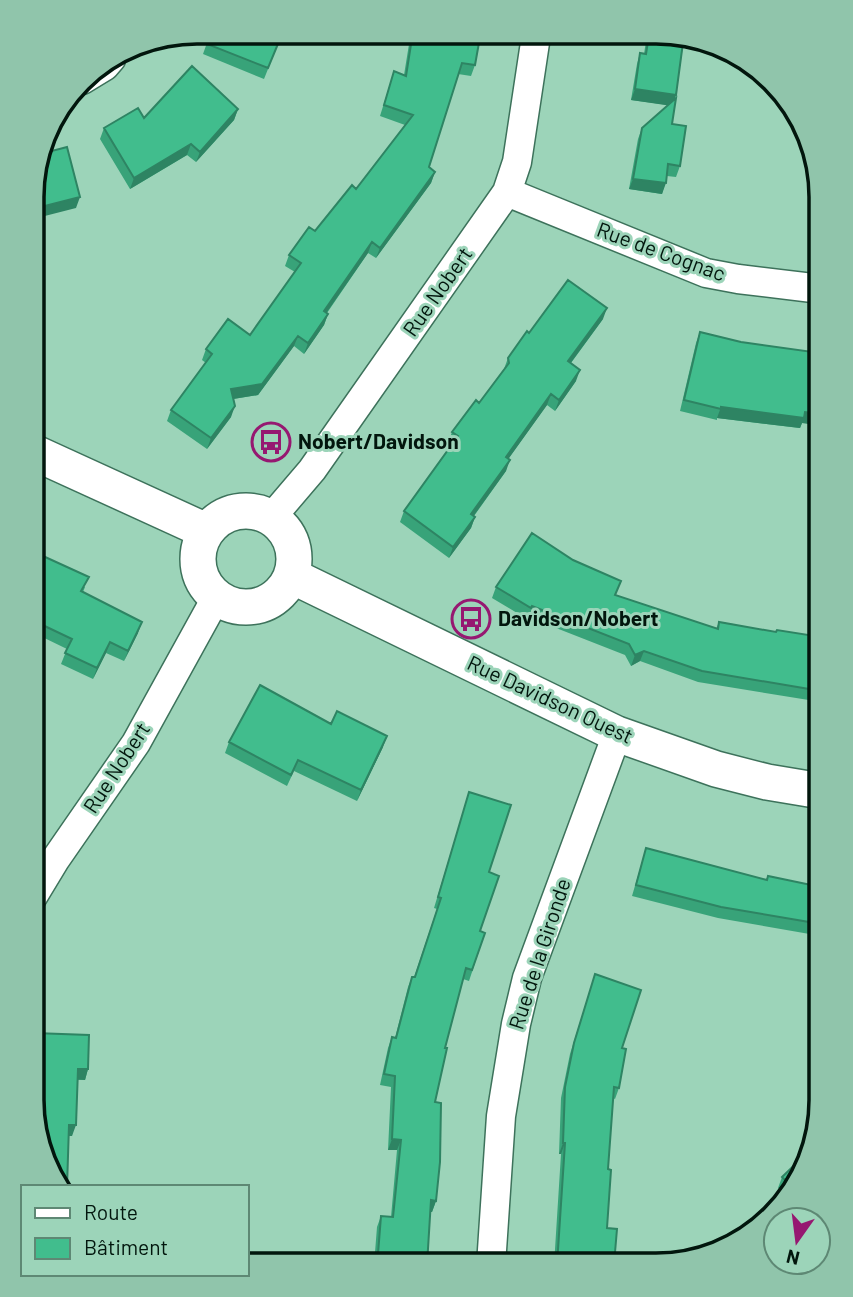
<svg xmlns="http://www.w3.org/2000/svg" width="853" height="1297" viewBox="0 0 853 1297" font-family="Barlow,sans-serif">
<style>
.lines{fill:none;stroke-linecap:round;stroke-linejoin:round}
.minor-casing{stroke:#3d725b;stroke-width:31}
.tertiary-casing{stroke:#3d725b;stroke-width:38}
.minor{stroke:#fff;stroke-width:28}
.tertiary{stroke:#fff;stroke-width:35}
.wall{fill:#38a379}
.shaded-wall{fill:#2e8463}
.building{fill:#41bd8d;stroke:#2e8463;stroke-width:2}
.labels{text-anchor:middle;stroke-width:6;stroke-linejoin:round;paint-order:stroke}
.street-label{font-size:21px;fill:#02160d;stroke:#9cd4b9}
.poi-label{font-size:21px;font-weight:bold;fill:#02160d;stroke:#9cd4b9;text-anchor:start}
.rim{fill:none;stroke:#02160d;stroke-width:3.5}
</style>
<rect width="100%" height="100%" fill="#9cd4b9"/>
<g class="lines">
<defs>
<path id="minor" d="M82 80 105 66 111 59
M507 192 706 273 738 279 821 289
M271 518 312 470 507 192 517 162 536 36
M32 898 55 860 136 743 216 598
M491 1265 501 1116 516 1024 527 978 617 734"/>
<path id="tertiary" d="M33 452 206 531
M198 559a48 48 0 1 1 96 0a48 48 0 1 1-96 0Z
M292 576 617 734 716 769 767 782 821 791"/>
</defs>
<use href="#minor" class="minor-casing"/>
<use href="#tertiary" class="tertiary-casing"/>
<use href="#minor" class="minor"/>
<use href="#tertiary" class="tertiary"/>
</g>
<path class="wall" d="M647 35H688L696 38 695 41 684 39 676 95 675 99 672 124 680 166 676 177 667 176 662 194 629 189 638 139 642 128 668 105 631 100 637 64 640 53 644 54Z
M480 37 475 65 471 76 458 74 429 167 435 172 431 183 376 258 368 253 327 313 328 314 324 325 304 354 294 346 258 395 233 399 231 417 207 449 167 421 171 410 206 363 202 360 206 349 250 335 295 272 285 266 289 255 315 231 356 189 405 125 380 116 394 71 404 75 410 38Z
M280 39 264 79 203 54 208 40Z
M238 109 234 120 196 162 187 155 130 189 100 139 104 128Z
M808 132 809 133 816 167 804 166Z
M818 181 822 197 821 227 812 226Z
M603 319 571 363 576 381 555 411 547 405 508 459 506 471 474 516 475 517 471 528 449 558 400 522 404 511 451 445 448 443 452 432 479 403 504 369 508 358 529 333Z
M700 332 802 423 800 428 717 418V420L680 411 696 343Z
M32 551 85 587 83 592 138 633 124 661 106 653 93 679 61 664 67 649 32 632Z
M496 587 616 595 716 629 719 622 821 640V702L698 682 640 661 631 666 625 655 528 617 527 619 492 598Z
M331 724 383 747 357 801 294 771 287 786 225 753 229 742Z
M469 792 489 872 480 931 485 933 469 981 463 979 445 1048 435 1102 436 1201 432 1212H430L427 1265H374L377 1227 381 1216 391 1217 397 1150H388L391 1087 380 1085 388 1048 392 1037 395 1038 408 987 412 977H414L437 909 434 908Z
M646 848 767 880 768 876 821 887V936L718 918 632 896Z
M595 974 622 1048 619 1088 615 1099 613 1098 608 1169 607 1228 613 1265H554L561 1154H559L561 1098 570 1054Z
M34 1033 88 1069 85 1080H77L72 1136H68L32 1100V1041Z
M806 1154 793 1192 787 1197 778 1188 782 1177Z"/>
<path class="shaded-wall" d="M683 35H688L696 38 695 41 681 39Z
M635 89 676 95 672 106 631 100Z
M238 109 234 120 196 162 200 152Z
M191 144 187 155 130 189 134 178Z
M807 155 813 156 816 167 804 166Z
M435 172 431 183 376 258 380 248Z
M633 179 666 183 662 194 629 189Z
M80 197 76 208 33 219V209Z
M816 215 821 216V227L812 226Z
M372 242 368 253 320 322 324 311Z
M607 308 603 319 564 372 568 361Z
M328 314 324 325 304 354 308 343Z
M298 336 294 346 258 395 227 400 231 389Z
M580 370 576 381 555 411 559 400Z
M551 394 547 405 502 468 506 457Z
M235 406 231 417 207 449 211 438Z
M721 407 821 414V426L802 423 800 428 717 418Z
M510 460 506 471 467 525 471 514Z
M475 517 471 528 449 558 453 547Z
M142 622 138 633 124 661 128 651Z
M110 642 106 653 93 679 97 668Z
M644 651 640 661 631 666 635 655Z
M387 736 383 747 357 801 361 790Z
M78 1069H88L85 1080 74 1079Z
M69 1125H76L72 1136H65Z
M392 1139 401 1140 397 1150H388Z
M563 1143H565L561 1154H559Z
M431 1200 436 1201 432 1212 427 1211Z
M378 1254 390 1255 387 1265H374Z
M599 1263 614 1264 613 1265H598Z"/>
<path class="building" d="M649 35H684L676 95 635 89 640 53 646 54Z
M480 37 475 65 462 63 429 167 435 172 380 248 372 242 324 311 328 314 308 343 298 336 262 384 231 389 235 406 211 438 171 410 212 354 206 349 228 319 250 335 301 263 289 255 309 227 315 231 352 185 356 189 413 115 384 105 394 71 406 76 412 38Z
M280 39 268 68 207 44 208 40Z
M192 66 238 109 200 152 191 144 134 178 104 128 138 108 144 118Z
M676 98 672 124 686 126 680 166 668 164 666 183 633 179 642 128Z
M810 138 813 156 807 155Z
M67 147 80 197 33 209V175L40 154Z
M820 188 822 197 821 216 816 215Z
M568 280 607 308 568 361 580 370 559 400 551 394 506 457 510 460 471 514 475 517 453 547 404 511 458 436 452 432 476 400 479 403 509 363 508 358 527 331 529 333Z
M700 332 741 342 813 352V354L821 355V414L805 412 804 418 721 407V409L684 400Z
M532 533 573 560 621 581 615 595 718 629 719 622 776 632 777 630 815 636V638L821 640V691L702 671 644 651 635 655 629 644 532 606 531 608 496 587Z
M32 551 89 577 81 591 142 622 128 651 110 642 97 668 65 653 72 639 32 620Z
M260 685 331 724 337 711 387 736 361 790 298 760 291 775 229 742Z
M469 792 511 805 489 872 499 876 480 931 485 933 472 970 466 968 445 1048H447L435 1102 441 1103 440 1162 436 1201 431 1200 427 1265H389L390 1255 378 1254 381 1216 393 1217 401 1140 392 1139 395 1076 384 1074 392 1037 396 1038 412 977H415L441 898 438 897Z
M646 848 767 880 768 876 821 887V924L721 907 636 885Z
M595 974 641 990 622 1048 626 1049 619 1088 614 1087 608 1169 611 1170 607 1228 617 1229 614 1264 599 1263V1265H557L565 1143H563L565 1087 574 1043Z
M34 1033 89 1035 88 1069H78L76 1125H69L67 1187H62L44 1164 32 1100V1090H33Z
M806 1154 794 1189 782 1177Z"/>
<defs>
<symbol id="bus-ring" viewBox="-11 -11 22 22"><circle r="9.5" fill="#9cd4b9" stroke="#961871" stroke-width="1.5"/><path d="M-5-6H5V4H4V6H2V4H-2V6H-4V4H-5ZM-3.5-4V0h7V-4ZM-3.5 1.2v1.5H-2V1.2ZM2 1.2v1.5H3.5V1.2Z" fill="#961871"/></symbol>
</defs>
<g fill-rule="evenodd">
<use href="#bus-ring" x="249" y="420" width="44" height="44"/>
<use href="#bus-ring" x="449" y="597" width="44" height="44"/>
</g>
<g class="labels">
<g class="street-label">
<text transform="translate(661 252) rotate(20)" y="7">Rue de Cognac</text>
<text transform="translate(438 292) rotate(-55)" y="7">Rue Nobert</text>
<text transform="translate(550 700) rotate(25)" y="7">Rue Davidson Ouest</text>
<text transform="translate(117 768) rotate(-57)" y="7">Rue Nobert</text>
<text transform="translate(540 954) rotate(-72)" y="7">Rue de la Gironde</text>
</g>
<g class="poi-label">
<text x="298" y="449">Nobert/Davidson</text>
<text x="498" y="626">Davidson/Nobert</text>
</g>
</g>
<path d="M0 0H853V1297H0ZM197 44H656A153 153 0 0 1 809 197V1100A153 153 0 0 1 656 1253H197A153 153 0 0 1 44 1100V197A153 153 0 0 1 197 44Z" fill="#90c5ab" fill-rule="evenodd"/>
<path class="rim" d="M197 44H656A153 153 0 0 1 809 197V1100A153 153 0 0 1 656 1253H197A153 153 0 0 1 44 1100V197A153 153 0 0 1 197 44Z"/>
<rect x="21" y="1185" width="228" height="91" fill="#9cd4b9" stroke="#5e8874" stroke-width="2"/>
<rect x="35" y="1208" width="35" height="10" fill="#ffffff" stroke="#5e8874" stroke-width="2"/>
<text x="84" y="1220" font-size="21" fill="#02160d">Route</text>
<rect x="35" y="1238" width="35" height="21" fill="#41bd8d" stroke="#5e8874" stroke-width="2"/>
<text x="84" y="1255" font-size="21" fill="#02160d">Bâtiment</text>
<g transform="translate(797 1241) rotate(194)"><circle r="33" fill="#9cd4b9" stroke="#5e8874" stroke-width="2"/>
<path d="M0-5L12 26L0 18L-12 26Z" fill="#961871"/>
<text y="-10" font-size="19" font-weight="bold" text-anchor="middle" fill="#02160d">N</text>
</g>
</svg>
